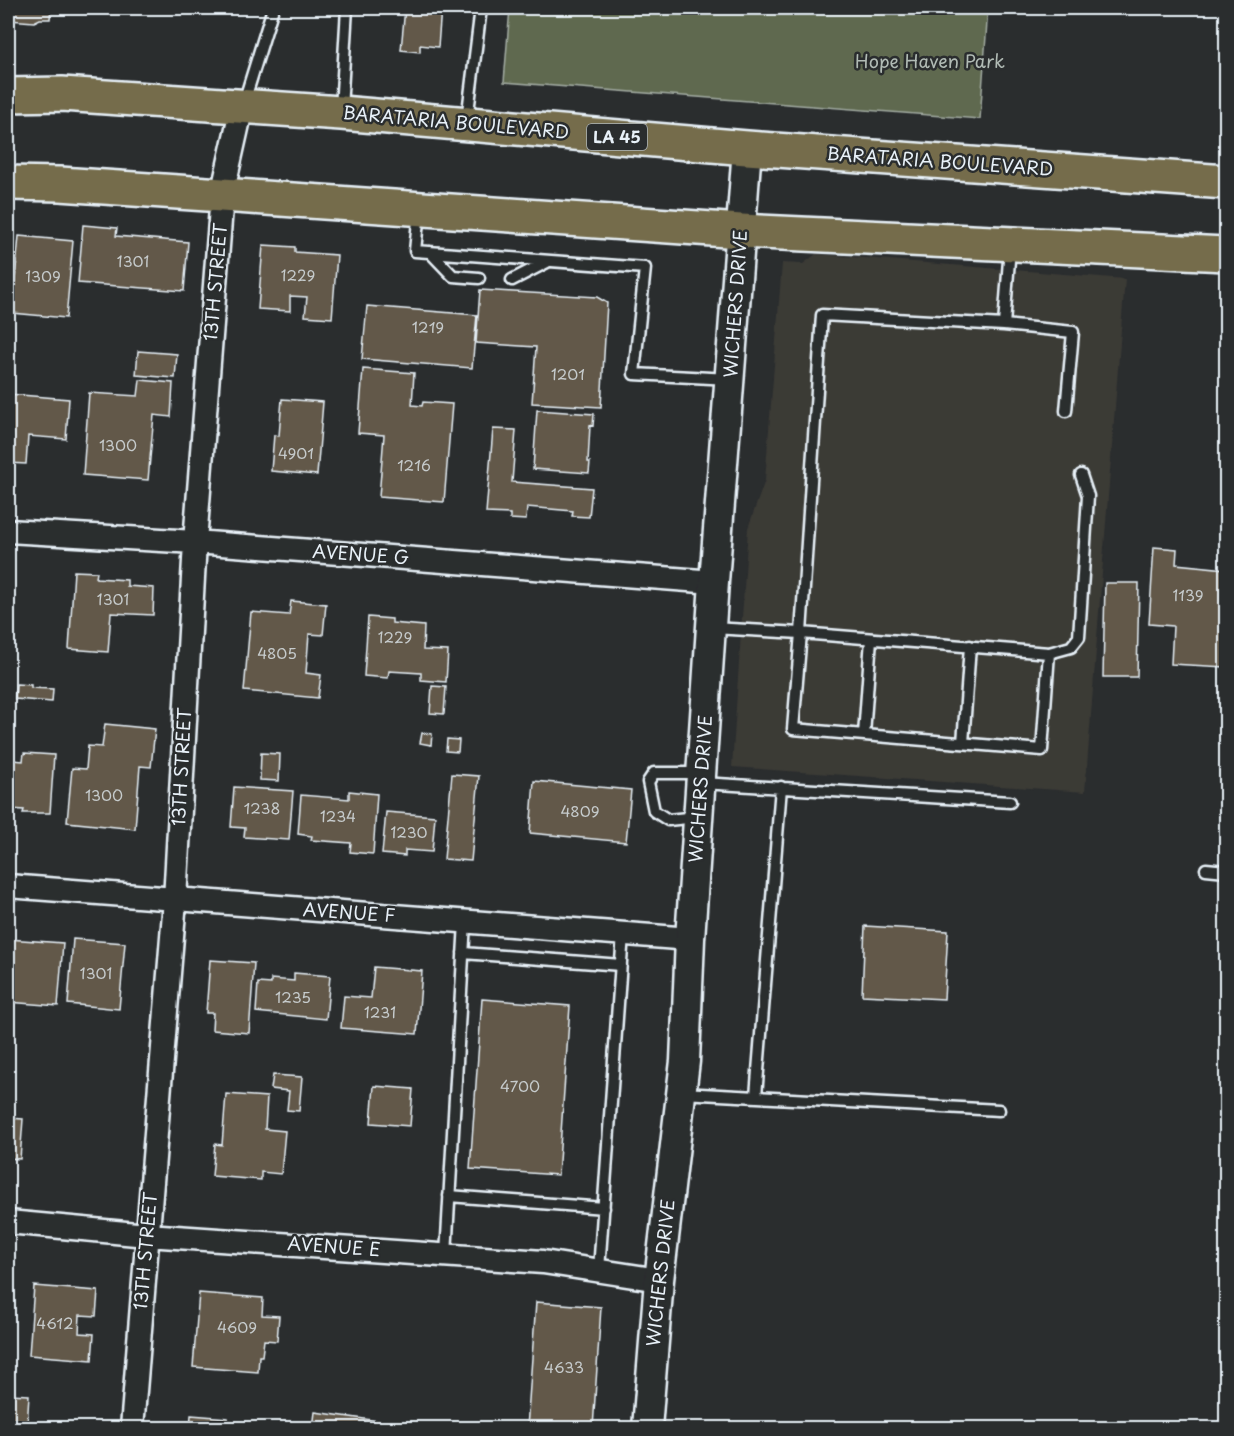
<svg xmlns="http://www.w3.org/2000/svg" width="1234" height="1436" viewBox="0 0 1234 1436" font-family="'Playpen Sans',sans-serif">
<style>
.built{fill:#3b3a36}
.green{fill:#5f6950;stroke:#a4ada4;stroke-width:1.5}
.building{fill:#62594a;stroke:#e8f1f8;stroke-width:1.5}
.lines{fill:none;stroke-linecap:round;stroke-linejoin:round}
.service-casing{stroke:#e8f1f8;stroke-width:15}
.minor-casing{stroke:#e8f1f8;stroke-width:27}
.tertiary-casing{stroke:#e8f1f8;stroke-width:33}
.primary-casing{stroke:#e8f1f8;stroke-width:38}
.service{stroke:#2a2d2e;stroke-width:10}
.minor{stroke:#2a2d2e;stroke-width:22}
.tertiary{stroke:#2a2d2e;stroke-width:28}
.primary{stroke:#746c4b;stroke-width:33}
.labels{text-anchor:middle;stroke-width:5;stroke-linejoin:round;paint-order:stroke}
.number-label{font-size:15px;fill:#c6cbcc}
.shield{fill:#2a2d2e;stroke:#afb6bb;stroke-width:1.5}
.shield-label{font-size:16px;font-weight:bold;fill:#e8f1f8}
.park-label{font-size:18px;fill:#b1bbb5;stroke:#2a2d2e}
.street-label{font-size:18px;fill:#e8f1f8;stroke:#2a2d2e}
</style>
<rect width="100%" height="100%" fill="#2a2d2e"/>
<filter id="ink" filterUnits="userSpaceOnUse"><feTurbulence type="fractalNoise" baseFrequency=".0167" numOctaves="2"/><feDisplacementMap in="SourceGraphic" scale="12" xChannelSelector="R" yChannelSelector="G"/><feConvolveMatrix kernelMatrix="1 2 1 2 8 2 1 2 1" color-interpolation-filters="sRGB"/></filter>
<g filter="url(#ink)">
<path class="built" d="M816 254 1125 279 1085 792 732 767 748 528 765 480 782 263 803 264Z"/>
<path class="green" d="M510 8H988L980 119 504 82Z"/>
<path class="building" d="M8 8H51L50 19H40L34 22 8 20 12 16H8Z
M405 8H441L438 47 420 45V52L401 50Z
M83 225 117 228 116 236 188 242 184 291 78 283Z
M19 236 73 241 66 318 12 313Z
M263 245 295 247V252L337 255 332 318 305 316 307 297 290 296V311L258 309Z
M480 290 597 297 607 303 601 407 532 403 536 347 476 343Z
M367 306 477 315 472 368 362 359Z
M138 351 177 354 175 378 136 375Z
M363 369 414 373 412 405 422 406 423 402 452 404 444 502 379 497 384 435 358 433Z
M140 380 173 383 171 417 154 415 148 480 83 475 89 393 138 396Z
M8 394 69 399 66 439 28 436 26 464 8 463Z
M282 399 323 402 317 475 271 471 274 435 279 436Z
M537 410 594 414 593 426 590 425 588 462H590L589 473 533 469Z
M493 429 516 430 512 482 592 488 589 517 572 516 573 511 527 507 526 520 510 519V514L486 513Z
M1154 547 1177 549 1176 564 1226 569V667L1171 664 1173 626 1149 624Z
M74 571 97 572 96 578 127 580V586L154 588 153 615 111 613 108 652 69 649Z
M1105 583H1139L1137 677H1103Z
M291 601 326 604 323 635 309 634 306 673 321 675 318 698 244 691 251 612 289 615Z
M368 617 392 619V623L424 626 423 650 448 651 446 682 421 680V673L389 671 388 678 364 676Z
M16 684 31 685V688L53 689 52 702 15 699Z
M432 686 446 687 444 714 430 713Z
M105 724 155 729 151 767 140 766 135 829 67 822 72 768 86 769 88 746 102 747Z
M422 733 432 734 431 745 420 743Z
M447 739 459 740 458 752 446 751Z
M24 753 54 755 50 813H23L24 810 10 809 13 760 23 761Z
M261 753 280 754 279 781 260 780Z
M452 774 479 776 471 861 444 859Z
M534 781 631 790 626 842 530 833Z
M234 787 293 791 289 840 244 837 245 828 231 827Z
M349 791 377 794 373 854 350 852 351 843 311 840 312 836 298 834 301 795 349 799Z
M386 812 435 816 432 852 405 850V856L382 854Z
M865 926 948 931 944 999 862 995Z
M8 939 63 943 58 1006 8 1002Z
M73 939 125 943 119 1009 68 1004Z
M210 960 254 963 249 1033 212 1030 213 1013H206Z
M374 967 422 971 417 1034 341 1028 344 996 371 998Z
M294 973 330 976 326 1019 256 1012 258 983 271 984V979L294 981Z
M482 999 570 1006 558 1175 470 1169Z
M273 1075 302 1077 299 1111 287 1110 289 1091 271 1089Z
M374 1086 413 1089 410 1126 371 1123Z
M226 1094 267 1097 265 1129 285 1131 281 1174 261 1172V1180L212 1176 215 1144 222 1145Z
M8 1118 23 1119 20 1159 8 1158Z
M34 1286 98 1291 96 1316 80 1315 79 1333 94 1334 92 1360 29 1355Z
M199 1293 263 1298 262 1315 279 1316 277 1341 264 1340 262 1356H259L258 1372 193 1367Z
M536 1302 601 1307 593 1428H527Z
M8 1394 29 1395 27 1428H8Z
M315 1412 385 1422V1428H313Z
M191 1415 228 1418 227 1428H190Z"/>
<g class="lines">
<defs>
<path id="service" d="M244 102 273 8
M341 109 347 8
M467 120 481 8
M419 211 415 251 645 268 634 374 730 379
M430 252 453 276 479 278
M512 280 547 262
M1004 325 1010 247
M712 628 801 633 1049 653 1042 750 793 729 801 633 822 315 1004 325 1073 332 1066 411
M1049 653 1071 647 1079 637 1088 496 1081 475
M864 735 871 639
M963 743 970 646
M702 783 1010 802
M697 817 668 820 654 811 648 782 654 773H701
M1206 869 1226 871
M463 953 621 965
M682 1093 999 1110
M756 1096 781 787
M449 1196 604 1208
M446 1255 465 922
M599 1270 623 934"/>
<path id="minor" d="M8 531 195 542 714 582
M8 886 690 939
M8 1222 147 1235 543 1262 659 1280
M132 1428 175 900 195 542 222 195 242 106"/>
<path id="tertiary" d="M647 1428 659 1280 685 1061 690 939 714 582 747 148"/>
<path id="primary" d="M8 95 62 94 341 113 747 148 1226 182
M8 183 60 184 222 195 741 231 1226 254"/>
</defs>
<use href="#service" class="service-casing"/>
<use href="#minor" class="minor-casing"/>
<use href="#tertiary" class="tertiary-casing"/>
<use href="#primary" class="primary-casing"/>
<use href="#service" class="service"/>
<use href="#minor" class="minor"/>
<use href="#tertiary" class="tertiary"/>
<use href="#primary" class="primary"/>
</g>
</g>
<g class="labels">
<g class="number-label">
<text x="133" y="267">1301</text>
<text x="298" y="281">1229</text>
<text x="43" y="282">1309</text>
<text x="428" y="333">1219</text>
<text x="568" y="380">1201</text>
<text x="118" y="451">1300</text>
<text x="296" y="459">4901</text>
<text x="414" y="471">1216</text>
<text x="1188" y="601">1139</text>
<text x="113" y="605">1301</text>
<text x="395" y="643">1229</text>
<text x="277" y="659">4805</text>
<text x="104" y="801">1300</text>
<text x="262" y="814">1238</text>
<text x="580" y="817">4809</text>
<text x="338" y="822">1234</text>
<text x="409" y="838">1230</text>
<text x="96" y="979">1301</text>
<text x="293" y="1003">1235</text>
<text x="380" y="1018">1231</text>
<text x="520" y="1092">4700</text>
<text x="55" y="1329">4612</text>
<text x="237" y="1333">4609</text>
<text x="564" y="1373">4633</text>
</g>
<rect class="shield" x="587" y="124" width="60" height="26" rx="4.5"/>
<g class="shield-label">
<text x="617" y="143">LA 45</text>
</g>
<g class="park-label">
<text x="930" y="68">Hope Haven Park</text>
</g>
<g class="street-label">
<text transform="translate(456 123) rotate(5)" y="6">BARATARIA BOULEVARD</text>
<text transform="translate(940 162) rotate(4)" y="6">BARATARIA BOULEVARD</text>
<text transform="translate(216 282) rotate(-85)" y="6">13TH STREET</text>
<text transform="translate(736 304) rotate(-86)" y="6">WICHERS DRIVE</text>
<text transform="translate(361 555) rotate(4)" y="6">AVENUE G</text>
<text transform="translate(182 767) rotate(-87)" y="6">13TH STREET</text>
<text transform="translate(701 789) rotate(-86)" y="6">WICHERS DRIVE</text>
<text transform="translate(349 913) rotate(4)" y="6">AVENUE F</text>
<text transform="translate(334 1247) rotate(4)" y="6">AVENUE E</text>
<text transform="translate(146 1251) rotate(-85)" y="6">13TH STREET</text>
<text transform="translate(661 1273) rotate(-84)" y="6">WICHERS DRIVE</text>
</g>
</g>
<rect width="1234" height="1436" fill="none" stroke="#2a2d2e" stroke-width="30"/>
<rect x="15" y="15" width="1204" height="1406" fill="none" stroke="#e8f1f8" stroke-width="2" filter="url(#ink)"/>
</svg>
